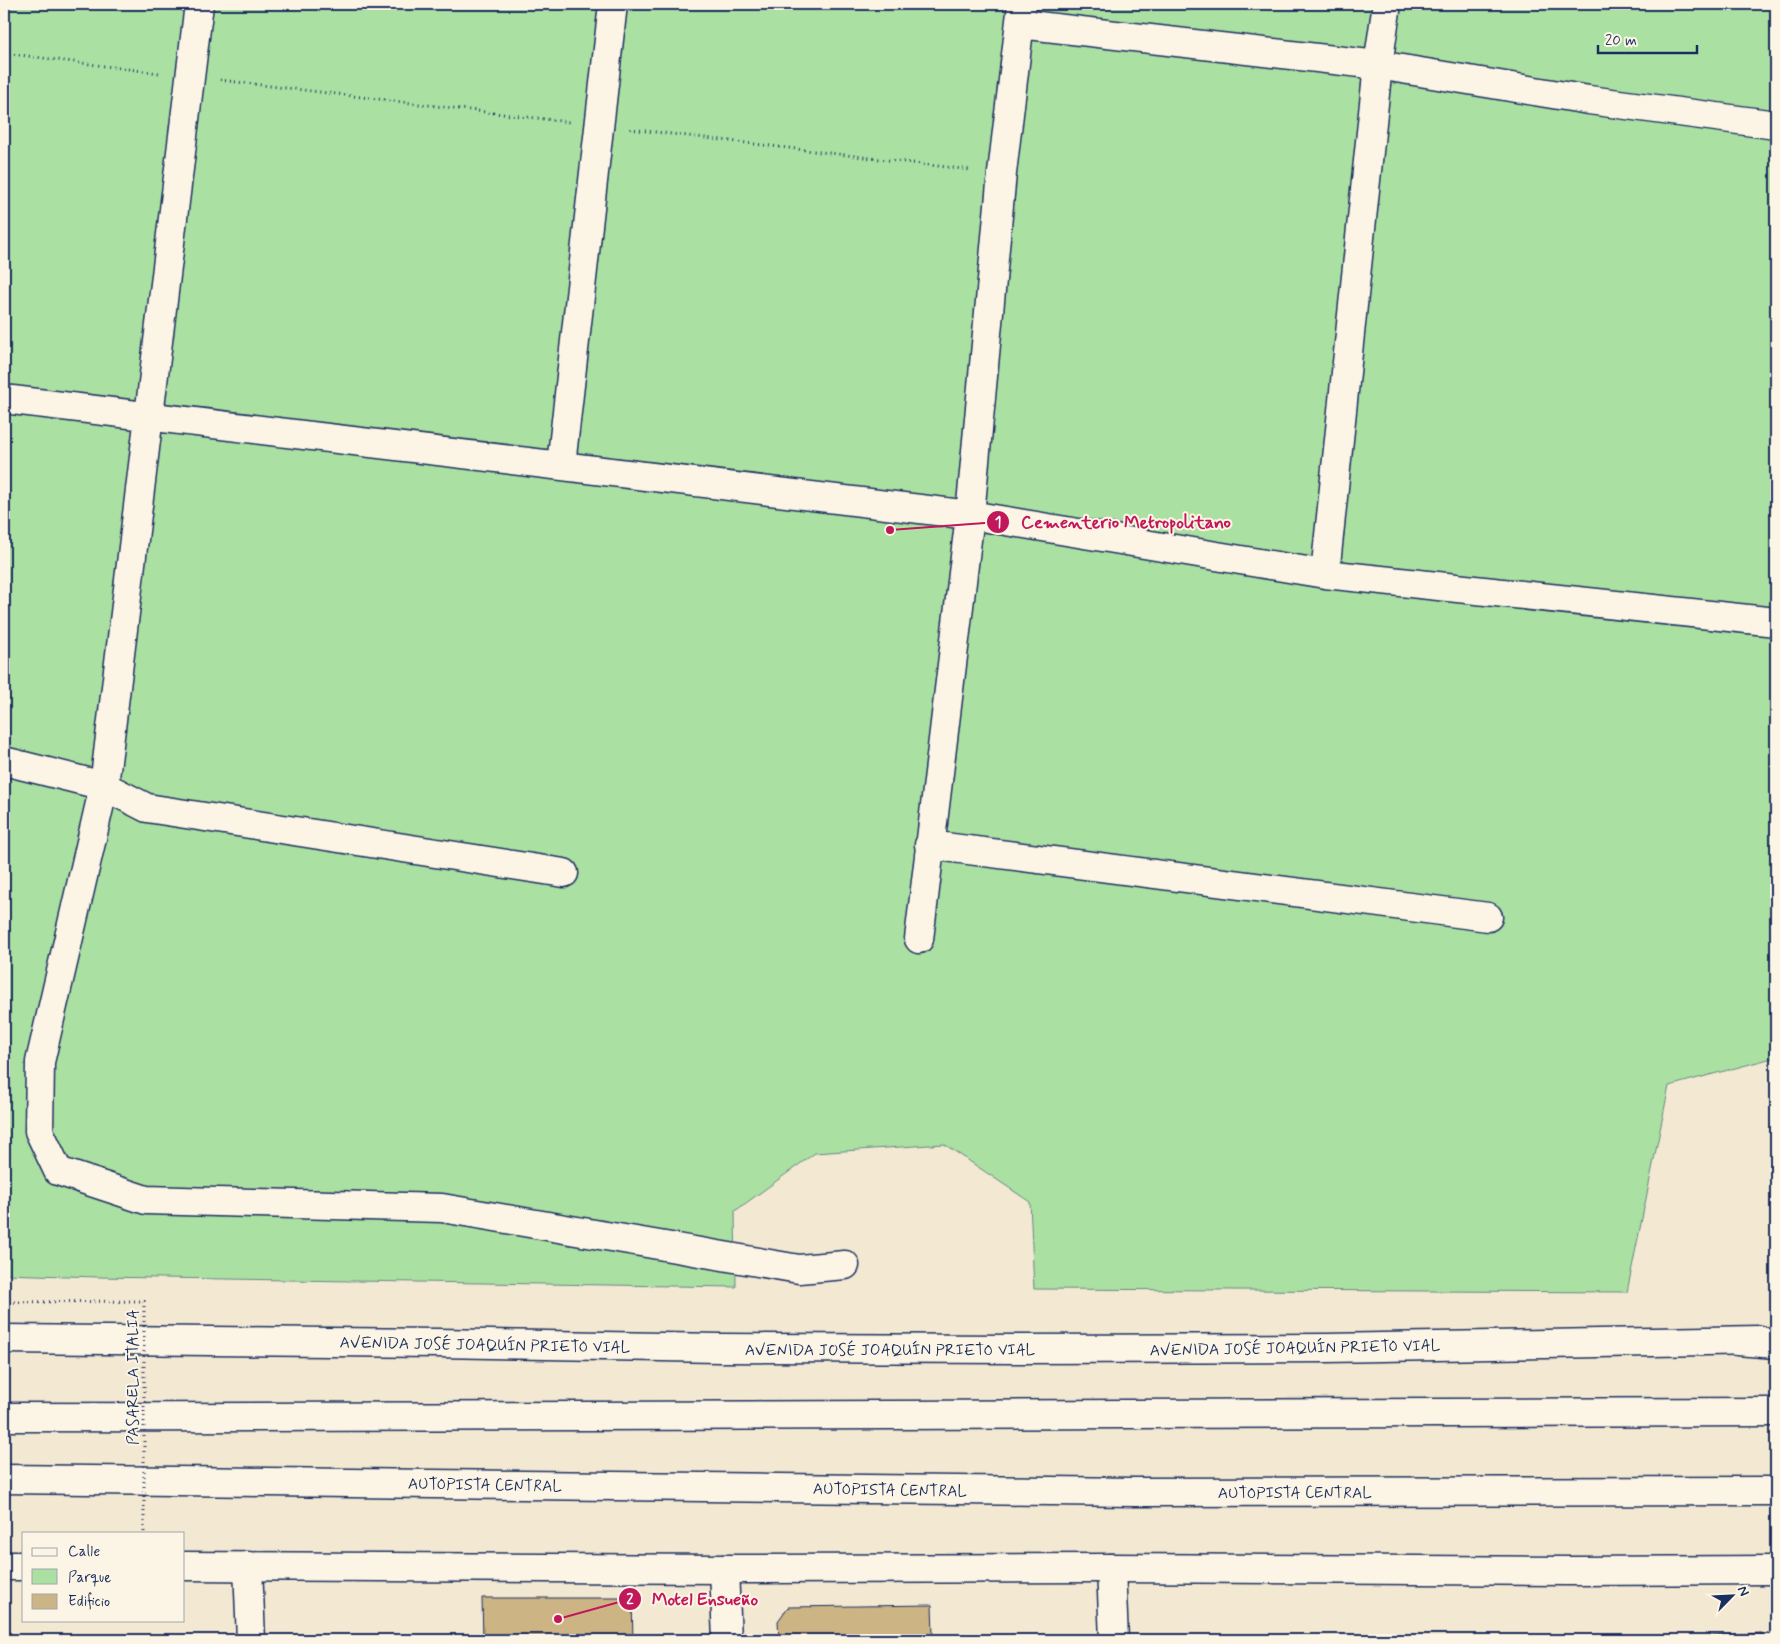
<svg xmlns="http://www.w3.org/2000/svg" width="1780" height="1644" viewBox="0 0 1780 1644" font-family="Mynerve,sans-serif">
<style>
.green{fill:#abe0a3;stroke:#638880}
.building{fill:#cdb484;stroke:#1b2f5e}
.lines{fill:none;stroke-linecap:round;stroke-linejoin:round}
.minor-casing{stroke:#1b2f5e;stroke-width:31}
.major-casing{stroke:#1b2f5e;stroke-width:31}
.highway-casing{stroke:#1b2f5e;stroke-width:31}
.path{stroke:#1b2f5e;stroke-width:3;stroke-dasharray:1 4;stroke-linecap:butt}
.minor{stroke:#fcf5e5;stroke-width:28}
.major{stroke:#fcf5e5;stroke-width:28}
.highway{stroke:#fcf5e5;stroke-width:28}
.path-bridge{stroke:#1b2f5e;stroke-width:3;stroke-dasharray:1 4;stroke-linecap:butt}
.labels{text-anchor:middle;stroke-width:4;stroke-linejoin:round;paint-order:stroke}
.street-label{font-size:16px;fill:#1b2f5e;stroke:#fcf5e5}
.leader{fill:none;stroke:#c2185b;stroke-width:2}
.callout-dot{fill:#c2185b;stroke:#fcf5e5;stroke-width:2}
.mark-label{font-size:15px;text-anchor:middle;font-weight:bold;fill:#fff}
.callout-label{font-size:18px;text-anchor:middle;font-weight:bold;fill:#c2185b;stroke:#fcf5e5;stroke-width:4;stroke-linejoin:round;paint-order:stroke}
</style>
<rect width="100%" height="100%" fill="#f3e8d2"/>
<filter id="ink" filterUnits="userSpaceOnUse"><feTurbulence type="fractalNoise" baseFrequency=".02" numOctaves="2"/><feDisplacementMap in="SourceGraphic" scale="10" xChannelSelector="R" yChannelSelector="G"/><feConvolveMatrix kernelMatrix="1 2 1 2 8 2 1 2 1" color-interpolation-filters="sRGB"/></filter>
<g filter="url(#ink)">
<path class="green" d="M4 4H1776V1057L1669 1086 1627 1292 1034 1289 1030 1202 944 1144 815 1153 735 1211 736 1287 98 1277 4 1274Z"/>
<path class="building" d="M482 1598H632L633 1640H483Z
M932 1605 933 1635 838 1636V1640H779L778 1621 788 1607Z
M1762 1633V1640H1711V1636Z"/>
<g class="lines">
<defs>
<path id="minor" d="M199 4 104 786 40 1062 39 1131 58 1171 146 1200 442 1208 799 1269 845 1265
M1020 24 1378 65 1589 100 1776 125
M4 399 970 515 1325 574 1776 622
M561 465 613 4
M1325 574 1378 65 1387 4
M4 761 104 786 147 808 564 873
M929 845 1488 917
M919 939 970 515 1002 173 1022 4
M248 1566 251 1640
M1111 1568 1114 1640
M724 1569 727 1640"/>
<path id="major" d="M4 1339 438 1343 720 1348 1018 1349 1327 1348 1760 1340
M4 1566H24
M184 1566 724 1569 1111 1568 1572 1571 1776 1570"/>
<path id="highway" d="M1737 1341 1776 1344
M4 1417C378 1418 752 1415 1126 1414 1343 1414 1560 1414 1776 1412
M4 1479 1134 1492 1776 1491"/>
</defs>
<use href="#minor" class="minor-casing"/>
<use href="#major" class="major-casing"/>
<use href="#highway" class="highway-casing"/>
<path class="path" d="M4 53 159 73
M220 80 569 122
M630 129 971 170"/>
<use href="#minor" class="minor"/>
<use href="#major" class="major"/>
<use href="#highway" class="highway"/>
<path class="path-bridge" d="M4 1302 144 1301V1533"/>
</g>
</g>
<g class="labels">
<g class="street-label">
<text transform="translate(485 1344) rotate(1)" y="6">AVENIDA JOSÉ JOAQUÍN PRIETO VIAL</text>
<text transform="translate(1295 1347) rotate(-1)" y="6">AVENIDA JOSÉ JOAQUÍN PRIETO VIAL</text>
<text x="890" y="1355">AVENIDA JOSÉ JOAQUÍN PRIETO VIAL</text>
<text transform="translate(132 1377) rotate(-90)" y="6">PASARELA ITALIA</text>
<text transform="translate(485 1484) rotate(1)" y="6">AUTOPISTA CENTRAL</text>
<text transform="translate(890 1489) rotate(1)" y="6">AUTOPISTA CENTRAL</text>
<text x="1295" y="1498">AUTOPISTA CENTRAL</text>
</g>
</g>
<path class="leader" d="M890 530L998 522M558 1619L630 1599"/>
<g class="callout-dot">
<circle cx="890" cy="530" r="5"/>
<circle cx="558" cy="1619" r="5"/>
<circle cx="998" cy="522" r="12"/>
<circle cx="630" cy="1599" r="12"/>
</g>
<g class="mark-label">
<text x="998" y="527">1</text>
<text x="630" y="1604">2</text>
</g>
<g class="callout-label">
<text x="1126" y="528">Cementerio Metropolitano</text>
<text x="705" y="1605">Motel Ensueño</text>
</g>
<rect width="1780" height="1644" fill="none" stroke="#fcf5e5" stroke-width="20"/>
<rect x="10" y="10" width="1760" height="1624" fill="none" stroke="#1b2f5e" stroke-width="2" filter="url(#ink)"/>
<rect x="22" y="1532" width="162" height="90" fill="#fcf5e5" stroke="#a2a6af"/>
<rect x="32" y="1548" width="25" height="8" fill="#fcf5e5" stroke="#a2a6af"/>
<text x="68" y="1556" font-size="15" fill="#1b2f5e">Calle</text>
<rect x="32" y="1569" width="25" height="15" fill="#abe0a3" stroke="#a2a6af"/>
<text x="68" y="1582" font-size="15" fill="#1b2f5e">Parque</text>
<rect x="32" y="1594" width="25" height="15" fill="#cdb484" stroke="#a2a6af"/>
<text x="68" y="1606" font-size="15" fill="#1b2f5e">Edificio</text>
<g transform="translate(1732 1596) rotate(66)" stroke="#fcf5e5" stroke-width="4" paint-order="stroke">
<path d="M0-4L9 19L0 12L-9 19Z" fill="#1b2f5e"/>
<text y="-8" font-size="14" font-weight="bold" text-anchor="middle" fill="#1b2f5e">N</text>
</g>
<path d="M1598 45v8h99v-8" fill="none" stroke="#1b2f5e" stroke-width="2.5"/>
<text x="1605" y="45" font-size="15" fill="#1b2f5e" stroke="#fcf5e5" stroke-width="4" paint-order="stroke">20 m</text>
</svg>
